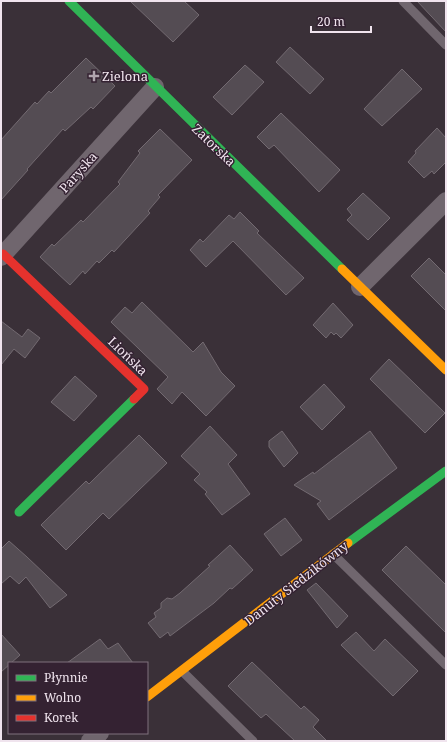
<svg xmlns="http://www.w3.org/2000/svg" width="447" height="742" viewBox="0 0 447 742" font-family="'Noto Serif',serif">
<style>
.building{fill:#544c53;stroke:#736a71}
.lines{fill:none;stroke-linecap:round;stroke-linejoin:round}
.lane{stroke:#70666e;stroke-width:9}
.street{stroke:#70666e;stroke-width:18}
.fast{stroke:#30b455;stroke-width:9}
.slow{stroke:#ff9f0a;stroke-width:9}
.jam{stroke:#e5322d;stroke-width:9}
.poi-dot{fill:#b0a5ae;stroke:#342232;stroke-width:1.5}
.labels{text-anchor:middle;stroke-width:3;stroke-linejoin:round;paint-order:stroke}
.poi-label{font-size:13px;fill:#f0e4ee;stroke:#342232;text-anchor:start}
.street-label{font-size:13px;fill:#f0e4ee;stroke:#342232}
</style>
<rect width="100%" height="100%" fill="#3a3038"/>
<path class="building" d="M130 1H184L199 15 173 42Z
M417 1H446V32Z
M290 47 324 79 310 94 276 62Z
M86 58 115 86 93 109 91 107 65 131 63 129 27 169 28 170 1 200V140L35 102 37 104 49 91 51 93Z
M245 65 264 82 232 115 213 97Z
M402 69 422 89 382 126 364 109Z
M281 113 340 170 319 192 274 145 269 149 257 137Z
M437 128 446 138V162L434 174 432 171 424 178 408 162 416 153 415 151Z
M160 129 192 160 158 195 160 197 148 211 150 213 114 252 112 250 99 263 97 261 85 274 83 271 70 285 40 257 52 244 54 246 81 220 83 222 120 184 118 182 140 153 138 151Z
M363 193 390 218 368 240 347 220 352 215 347 209Z
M240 212 259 231 257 233 304 278 286 295 233 241 206 267 190 250 200 239 203 242 229 215 234 219Z
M429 258 446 275V311L411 276Z
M142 302 193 352 203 342 221 372 235 386 206 416 182 392 172 404 157 389 168 377 111 322 125 307 132 313Z
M333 303 353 325 341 338 336 333 334 335 331 332 326 338 313 325Z
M1 321 22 337 28 329 40 338 25 358 14 349 1 365Z
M389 359 445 413 425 433 370 379Z
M75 376 97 396 74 421 51 402Z
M324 384 345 407 322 430 300 407Z
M210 426 237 455 228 464 250 494 222 515 205 494 207 492 194 480 200 474 181 456Z
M282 431 298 453 284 467 269 447V441Z
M370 431 397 468 329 520 317 504 321 501 294 485 313 472 314 474Z
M139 435 167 463 109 519 103 513 66 550 41 525 86 481 89 484Z
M285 518 302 540 281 556 264 534Z
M9 541 27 557 67 595 50 608 26 577 19 584 10 576 1 584V549Z
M230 545 253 570 232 589 230 588 214 603 170 636 168 632 160 638 148 623 156 617 154 613 161 608V603L167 598 172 599 180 593 210 566 208 565Z
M406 546 446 585V633L382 570Z
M316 583 348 616 337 628 307 590Z
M356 632 374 651 385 639 418 671 393 696 341 645Z
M1 634 20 655 1 672Z
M100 639 108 649 118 643 133 663H67Z
M252 662 301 709 304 706 319 720 313 727 327 741H295L266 714 261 718 228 686Z"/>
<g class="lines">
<path class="lane" d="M403 1 446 45
M333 554 446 665
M182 671 253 741"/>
<path class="street" d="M1 257 155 87
M360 287 446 201
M90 741 100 733"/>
<path class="fast" d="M69 1 342 269
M19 512 134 399
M348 543 446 471"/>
<path class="slow" d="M342 269 446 370
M147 697 348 543"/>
<path class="jam" d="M3 254 144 389 134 399"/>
</g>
<path class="poi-dot" d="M92 70h4v4h4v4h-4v4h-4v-4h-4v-4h4z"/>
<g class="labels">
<g class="poi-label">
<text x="102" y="81">Zielona</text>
</g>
<g class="street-label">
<text transform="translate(214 145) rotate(44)" y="5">Zatorska</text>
<text transform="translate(78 172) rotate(-48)" y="5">Paryska</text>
<text transform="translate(128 356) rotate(44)" y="5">Liońska</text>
<text transform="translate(296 583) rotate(-38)" y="5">Danuty Siedzikówny</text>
</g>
</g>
<rect width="447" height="742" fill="none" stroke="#f0e4ee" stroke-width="4"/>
<rect x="8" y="662" width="140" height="72" fill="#342232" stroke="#7f707d"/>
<rect x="16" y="675" width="20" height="6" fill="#30b455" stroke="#7f707d"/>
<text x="44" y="682" font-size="12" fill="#f0e4ee">Płynnie</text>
<rect x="16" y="695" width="20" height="6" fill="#ff9f0a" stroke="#7f707d"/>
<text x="44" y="702" font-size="12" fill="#f0e4ee">Wolno</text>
<rect x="16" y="715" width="20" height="6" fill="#e5322d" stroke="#7f707d"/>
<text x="44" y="722" font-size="12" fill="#f0e4ee">Korek</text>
<path d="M311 26v6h60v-6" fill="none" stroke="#f0e4ee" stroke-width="2"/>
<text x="317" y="26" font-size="12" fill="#f0e4ee" stroke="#342232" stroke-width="3" paint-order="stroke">20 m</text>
</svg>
